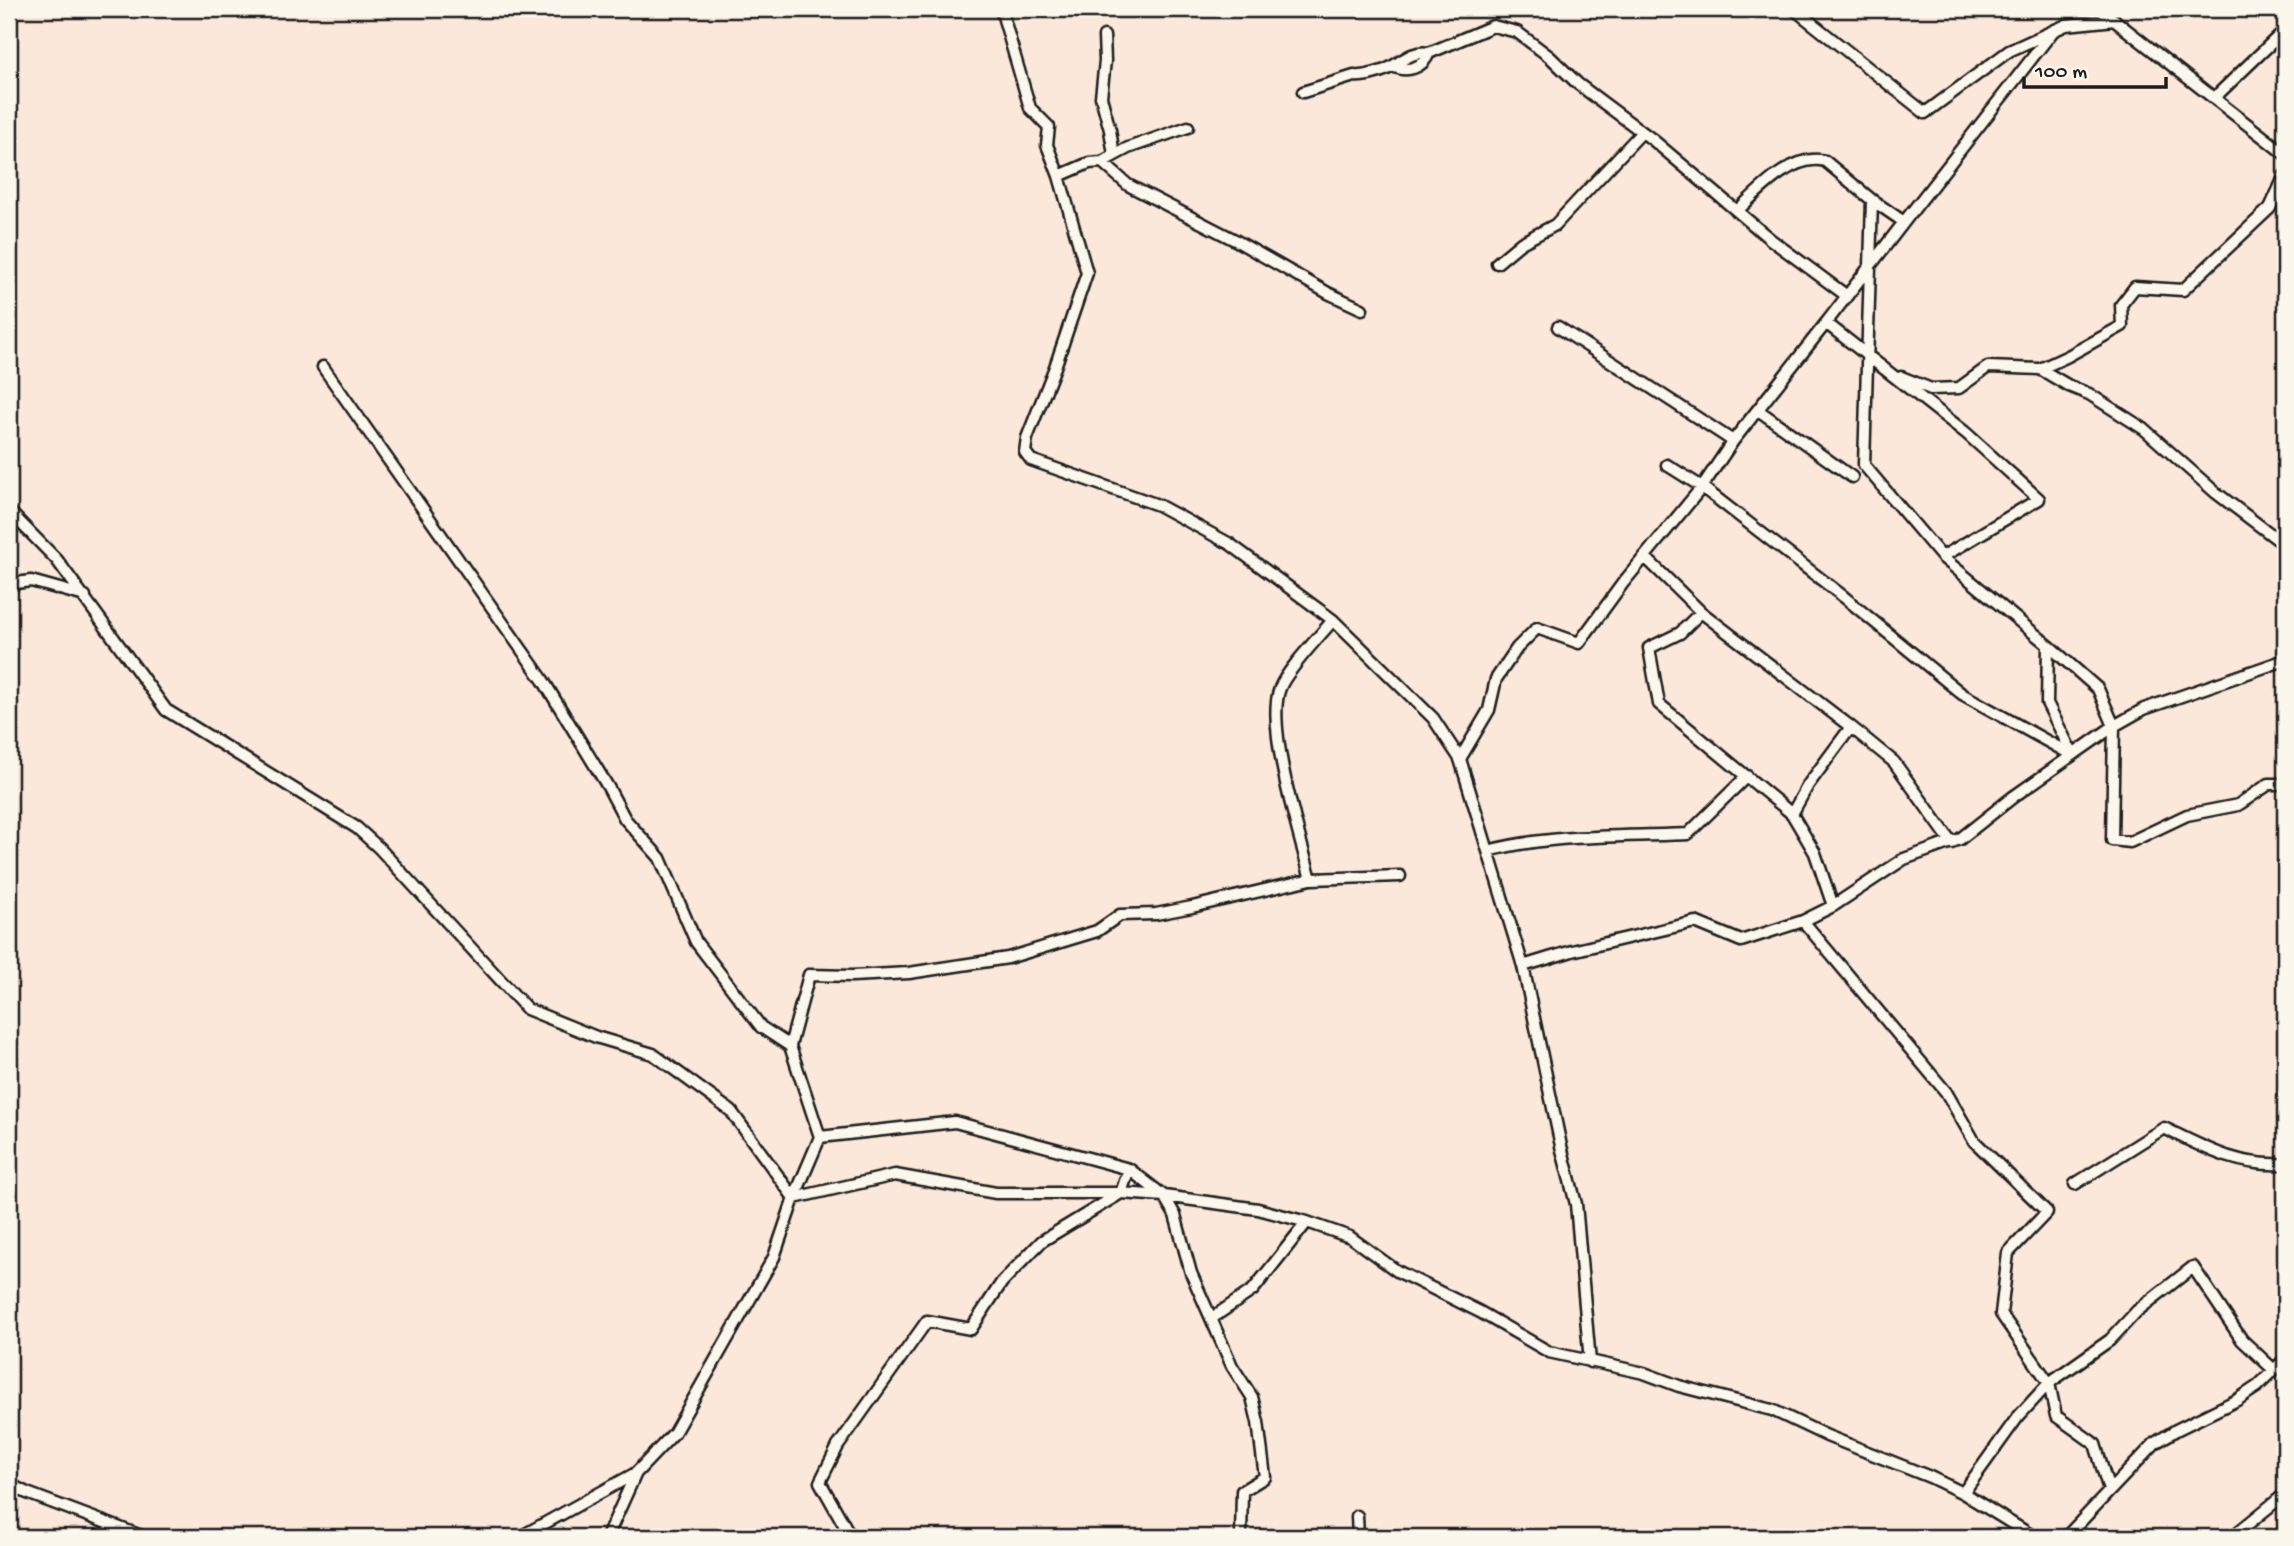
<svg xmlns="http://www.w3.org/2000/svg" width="2294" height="1546" viewBox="0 0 2294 1546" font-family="'Gochi Hand',sans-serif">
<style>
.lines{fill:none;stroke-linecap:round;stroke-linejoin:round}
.street-casing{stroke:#1c1c1c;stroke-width:15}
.street{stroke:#fbf7ec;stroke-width:10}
</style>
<rect width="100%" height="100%" fill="#fbe8da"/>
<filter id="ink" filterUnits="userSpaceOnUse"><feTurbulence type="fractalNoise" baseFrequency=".0143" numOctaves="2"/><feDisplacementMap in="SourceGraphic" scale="14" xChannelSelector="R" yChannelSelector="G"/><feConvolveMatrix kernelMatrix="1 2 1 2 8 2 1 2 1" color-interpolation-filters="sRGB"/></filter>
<g filter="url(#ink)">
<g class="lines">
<defs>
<path id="street" d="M1001 9 1030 108 1049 127 1047 145 1059 176 1087 273 1055 367 1027 438 1025 452 1031 460 1158 505 1230 544 1333 620 1433 718 1460 759 1523 966
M1794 9 1925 113 2009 51 2066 25 2115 20
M2100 9 2285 154
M2275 9 2281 14 2285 24
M1104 36 1105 61 1101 97 1110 130 1114 155
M1393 66C1407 73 1423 68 1429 53
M1303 92 1354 76C1365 77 1383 72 1393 66 1404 59 1415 50 1429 53L1493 26 1517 32 1550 57 1578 84 1653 140 1770 239 1847 296
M2214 98 2285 30
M1102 162 1128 185 1235 240 1328 293 1362 309
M1059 176 1089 163 1102 162 1128 148 1188 127
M1872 200 1864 465 1942 557 2048 645 2047 703 2073 755
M1737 211C1757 192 1794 152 1825 161L1872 200 1904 222 2054 30
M1497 263 1521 243 1555 225 1642 132
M1826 323 1904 222
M1558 327 1733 441
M323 367 543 680 608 787 625 819 660 858 696 942 761 1027 790 1046 820 1137 955 1122 1129 1169 1164 1196 1175 1215 1191 1273 1232 1366 1252 1397 1258 1422 1265 1477 1242 1491 1241 1537
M2040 369 2068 356 2122 326 2121 305 2135 287 2183 290 2270 208 2285 175
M1901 377 1931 389 1959 388 1988 367 2040 369 2069 386 2089 394 2144 429 2215 492 2285 545
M1758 410 1852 477
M1667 465 1702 487 1844 597 1962 694 2072 755
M9 511 57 560 166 710 357 828 379 848 527 1009 596 1037 653 1054 731 1111 794 1198 895 1175 996 1193H1121L1129 1169
M1645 557 1701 612 1851 727 1894 762 1952 843
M9 584 31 581 85 596
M1701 612 1680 633 1649 648 1659 704 1792 814 1815 853 1833 906
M2048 645 2098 689 2114 726 2112 840 2130 842 2187 815 2238 805 2269 784H2285
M1460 759 1489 710 1496 679 1517 648 1537 628 1579 643 1623 583 1702 487 1733 441 1826 323 1966 433 2039 499 1942 557
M1792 814 1808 785 1851 727
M1488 851C1550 834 1624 837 1688 834L1747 776
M1311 879C1300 838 1265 725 1280 688 1286 671 1320 636 1333 620
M1803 921 1946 1092 1974 1141 2047 1212 2008 1253 2001 1314 2049 1383 2056 1416 2095 1444 2109 1490
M790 1046 809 975 852 976 909 973 1008 958 1097 931 1120 915 1156 914 1192 907 1311 879 1400 876
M2075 1184 2164 1128C2205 1148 2238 1167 2285 1164
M1212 1318 1253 1290 1307 1222
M1590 1362 1576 1204 1561 1146 1523 966 1572 951 1695 922 1741 941 1803 921 1833 906 1904 859 1960 839 2013 797 2114 726 2144 709 2285 660
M9 1484 27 1493 144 1537
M1963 1493 2017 1418 2049 1383 2110 1340 2137 1311 2193 1267 2242 1340 2274 1370
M1357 1516 1358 1537
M520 1537 636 1473
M607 1537 636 1473 674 1433 774 1257 794 1198 820 1137
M851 1537 820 1482 838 1446 927 1321 971 1329 1002 1282 1042 1241 1121 1193 1164 1196 1258 1209 1307 1222 1350 1237 1397 1271 1480 1312 1549 1352 1644 1373 1679 1386 1772 1410 1827 1436 1930 1477 1963 1493 2034 1537
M2066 1537 2155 1443 2176 1430 2237 1400 2258 1386 2285 1359
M2232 1537 2285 1494"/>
</defs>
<use href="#street" class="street-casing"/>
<use href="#street" class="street"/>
</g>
</g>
<rect width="2294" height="1546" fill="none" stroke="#fbf7ec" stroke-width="35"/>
<rect x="18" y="18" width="2259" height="1511" fill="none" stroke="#1c1c1c" stroke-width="2.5" filter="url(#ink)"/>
<path d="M2024 77v10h142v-10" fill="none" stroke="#1c1c1c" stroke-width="3.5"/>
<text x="2035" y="77" font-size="21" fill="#1c1c1c" stroke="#fbf7ec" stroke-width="5" paint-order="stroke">100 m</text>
</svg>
